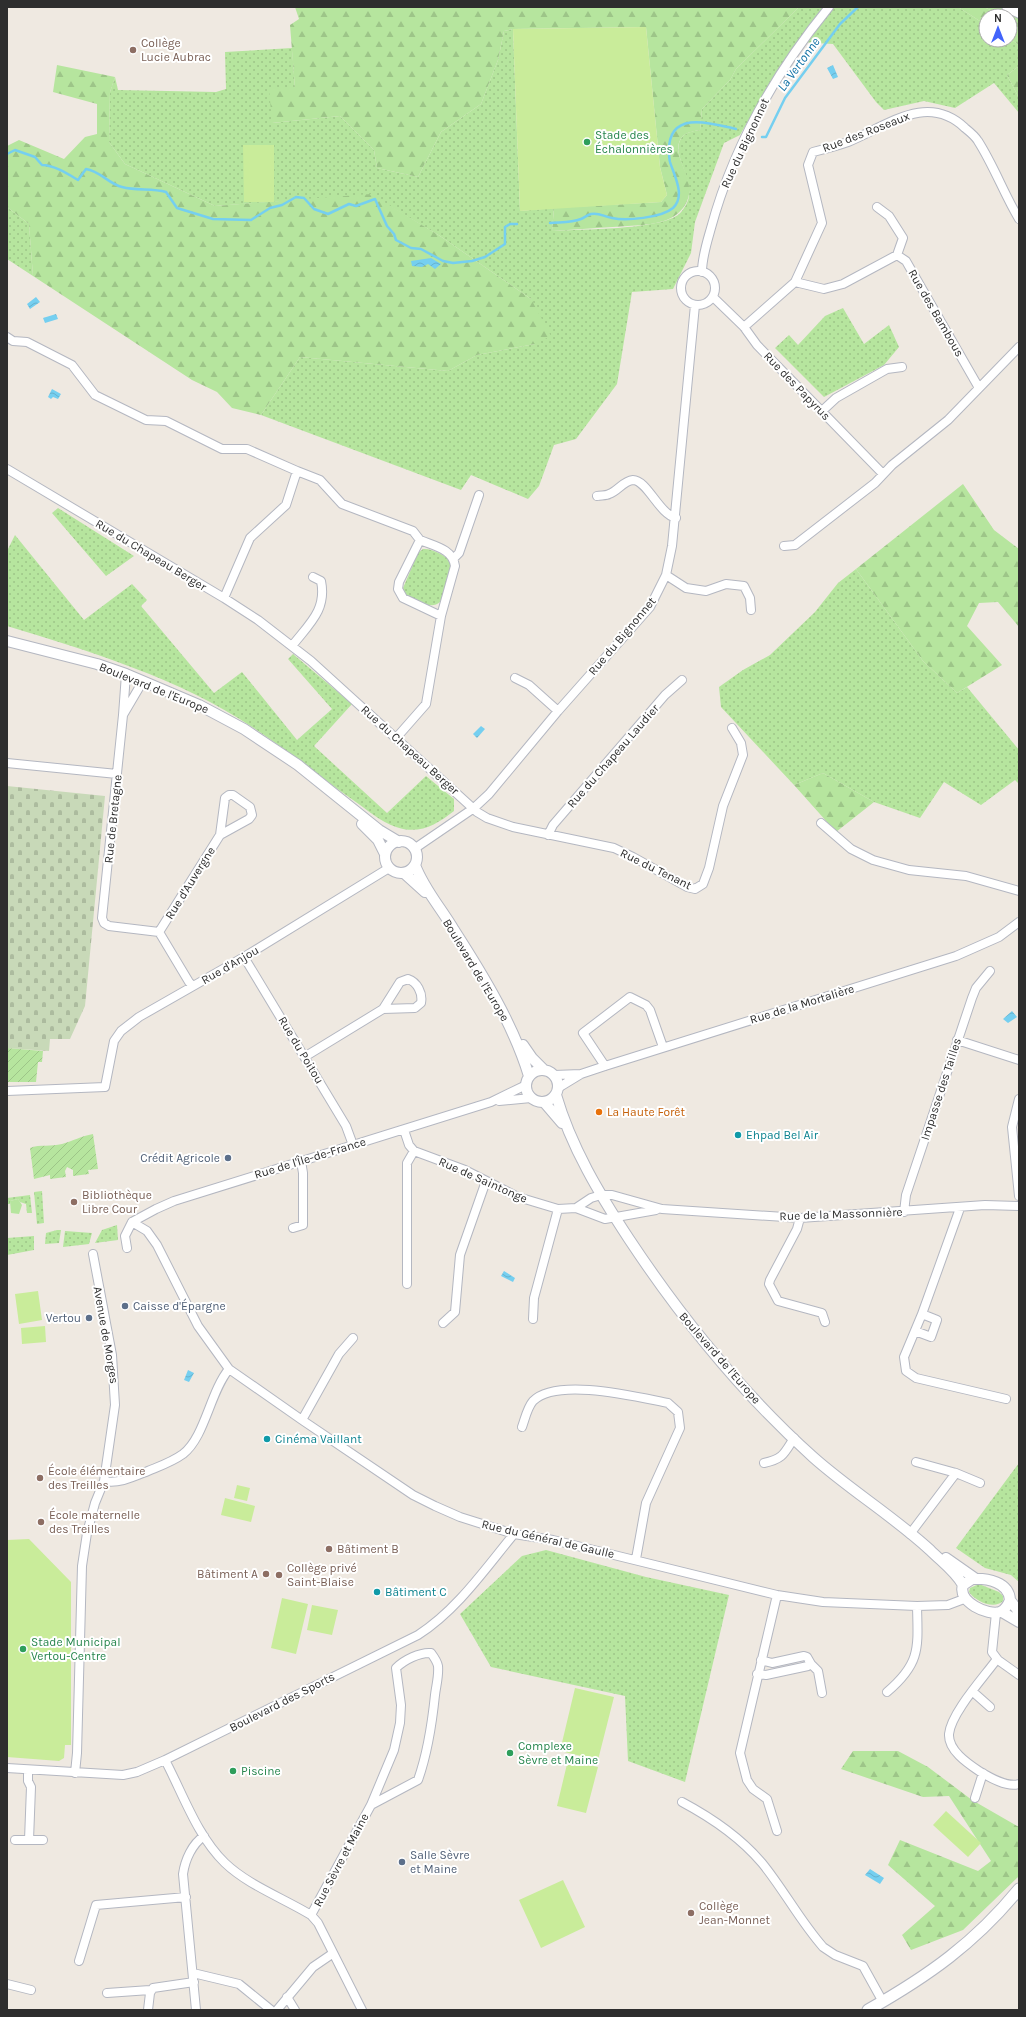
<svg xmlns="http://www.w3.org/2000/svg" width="1026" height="2017" viewBox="0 0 1026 2017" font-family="Karla,sans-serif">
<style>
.grass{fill:url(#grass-dots)}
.forest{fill:url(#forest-firs)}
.cemetery{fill:url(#cemetery-stones)}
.park{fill:#b6e59e}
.garden{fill:url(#garden-furrows)}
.pitch{fill:#c9ec9a}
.water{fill:url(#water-waves)}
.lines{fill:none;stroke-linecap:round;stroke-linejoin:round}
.stream{stroke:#75cff0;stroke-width:2.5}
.minor-casing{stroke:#b4b7c1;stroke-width:10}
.tertiary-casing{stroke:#b4b7c1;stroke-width:12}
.secondary-casing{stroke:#b4b7c1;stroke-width:13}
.minor{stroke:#fff;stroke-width:8}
.tertiary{stroke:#fff;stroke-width:10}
.secondary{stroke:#fff;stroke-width:11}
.education-dot{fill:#8d6e63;stroke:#fff;stroke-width:1.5}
.leisure-dot{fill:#2e9e5b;stroke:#fff;stroke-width:1.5}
.food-dot{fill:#e8710a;stroke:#fff;stroke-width:1.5}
.culture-dot{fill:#0f9aa8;stroke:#fff;stroke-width:1.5}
.service-dot{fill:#5c6f8a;stroke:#fff;stroke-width:1.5}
.labels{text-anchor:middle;stroke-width:4;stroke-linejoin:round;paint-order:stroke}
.education-label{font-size:12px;fill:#785e54;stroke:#fff;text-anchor:start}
.street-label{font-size:12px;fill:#2e2e2e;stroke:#fff}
.leisure-label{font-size:12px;fill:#27864d;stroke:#fff;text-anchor:start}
.food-label{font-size:12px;fill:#c56008;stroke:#fff;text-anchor:start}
.culture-label{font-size:12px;fill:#0d838f;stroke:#fff;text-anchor:start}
.service-label{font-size:12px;fill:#4e5e75;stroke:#fff;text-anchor:end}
.water-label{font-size:13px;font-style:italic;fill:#0d6fa3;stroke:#fff}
</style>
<defs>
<pattern id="grass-dots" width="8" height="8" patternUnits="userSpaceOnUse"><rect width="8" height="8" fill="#b6e59e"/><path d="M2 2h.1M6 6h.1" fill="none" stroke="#9dc588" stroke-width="1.8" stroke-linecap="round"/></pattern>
<pattern id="forest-firs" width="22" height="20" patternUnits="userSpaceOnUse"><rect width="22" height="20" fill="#b6e59e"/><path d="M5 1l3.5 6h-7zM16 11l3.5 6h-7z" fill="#9dc588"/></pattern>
<pattern id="cemetery-stones" width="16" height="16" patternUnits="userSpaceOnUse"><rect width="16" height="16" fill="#c8d9b8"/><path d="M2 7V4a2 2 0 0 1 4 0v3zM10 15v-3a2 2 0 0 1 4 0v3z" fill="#acbb9e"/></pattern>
<pattern id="garden-furrows" width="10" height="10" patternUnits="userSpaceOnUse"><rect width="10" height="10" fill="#b6e59e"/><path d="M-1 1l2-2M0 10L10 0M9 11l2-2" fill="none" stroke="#9dc588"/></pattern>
<pattern id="water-waves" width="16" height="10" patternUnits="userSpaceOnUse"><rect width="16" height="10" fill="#75cff0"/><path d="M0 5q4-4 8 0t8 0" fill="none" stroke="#66b2ce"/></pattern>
</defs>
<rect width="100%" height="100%" fill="#efe9e1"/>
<path class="grass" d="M799 7H958L986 25V40L1010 39 1019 45V66L1007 75 1019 98V113L994 83 955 108 924 101 884 110 876 102 833 44 798 42 764 93 740 135 724 143 695 222 691 253 673 289 632 292 617 384 576 439 554 445 539 486 528 499 471 475 461 490 261 415 300 357 448 371 477 355 535 344 531 299 440 236 371 195 215 206 125 164 109 142 110 92 115 77 118 90 216 92 226 89 225 52 292 48 295 88 272 123 340 116 374 150 377 168 418 177 441 132 481 104 498 60 504 31 513 29 520 211 554 208 552 231C582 229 656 230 678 215 681 213 684 208 686 205 699 182 667 153 683 136 687 132 694 131 700 130L702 109 730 80 736 69Z
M984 7H1019V23L1010 19V16H1003Z
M7 207 29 224 33 276 7 259Z
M843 308 864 344 889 325 899 347 884 365 824 397 775 348 789 335 798 345 825 316Z
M58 508 134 556 106 576 52 513Z
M15 535 84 620 132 584 147 600 141 606 214 693 242 672 297 740 332 709 288 659 293 654 352 704 314 746 387 813 426 776 454 799V811C436 825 419 835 396 827 381 822 366 809 353 800 319 776 287 750 252 727 181 679 89 651 7 626V551Z
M423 549C432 548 446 556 452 562L453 569 440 602C430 611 416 599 406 595L403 588 418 553Z
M856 569 923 661 957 693 967 687 1019 750V784L1015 780 981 805 944 782 920 818 874 802 823 773 794 785 721 707 719 687 743 670 770 655 815 612 838 583Z
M42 1191 44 1223 37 1224 34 1192Z
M30 1195 32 1213H27L26 1204 20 1202 18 1199 10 1201V1204H7V1198Z
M117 1225 118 1240 95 1243 102 1230Z
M57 1230H61L59 1243 45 1244 46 1233Z
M65 1231 92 1233 89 1244 63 1247Z
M34 1236V1250L7 1255V1238Z
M1019 1463V1582L1011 1575 985 1568 956 1548Z
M546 1550 646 1577 729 1595 685 1782 628 1761 625 1696 491 1667 460 1614 522 1556Z
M979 1584 999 1592 1003 1596V1601C994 1610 975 1601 969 1592L970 1588Z"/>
<path class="forest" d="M295 7H799L736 69 730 80 702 109 700 130C695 131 687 132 683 136 666 154 701 180 685 205 676 220 659 223 643 225L552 231 554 208 661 202 667 195 660 167 646 27 513 29 504 31 498 60 481 104 441 132 418 177 377 168 374 150 340 116 272 123 269 88H295L290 25 299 19Z
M958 7H984L1003 16H986V25Z
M1010 19 1019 23V45L1010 39Z
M57 65 115 77 110 92 109 142 125 164 215 206 371 194 440 236 531 299 551 336 535 344 477 355 448 371 300 357 261 415 232 408 217 392 192 380 33 276 29 224 7 207V146L19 140 64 159 85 137 97 134V104L53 92Z
M1019 66V98L1007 75Z
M963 484 994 530 1019 549V627L998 602 979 603 967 626 1002 665 957 693 923 661 856 569Z
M823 773 874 802 836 832 794 785Z
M853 1751H898L928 1767 972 1800 1019 1827V1876L963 1930 911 1950 902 1935 935 1906 888 1865 900 1840 978 1871 991 1861 949 1796 923 1797 841 1769Z"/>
<path class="cemetery" d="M7 786 105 796 85 1006 70 1039H50L49 1051 7 1048Z"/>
<path class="park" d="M18 1199 22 1205 19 1214 11 1213 10 1201Z"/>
<path class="garden" d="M7 1048 43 1051 42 1062H38L36 1082H7Z
M93 1134 98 1169 88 1170 89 1174 73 1176V1170L67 1167 65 1171 66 1177 50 1179V1175L34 1179 30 1148C40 1144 51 1147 62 1144 73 1141 81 1136 93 1134Z"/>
<path class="pitch" d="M646 27 660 167 667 195 661 202 520 211 513 29Z
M243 145H274V202H244Z
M38 1291 42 1320 19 1324 15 1294Z
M45 1326 46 1342 22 1344 21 1328Z
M237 1485 250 1488 247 1501 234 1498Z
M225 1498 255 1506 251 1522 221 1515Z
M29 1539 71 1582V1745H65L64 1758 59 1761 7 1757V1540Z
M282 1598 308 1604 296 1654 271 1648Z
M312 1605 338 1610 332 1635 307 1630Z
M575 1688 614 1697 598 1760 560 1751Z
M568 1760 598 1767 586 1813 557 1806Z
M946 1811 981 1843 968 1857 933 1825Z
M563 1880 585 1927 541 1948 519 1900Z"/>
<path class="water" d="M833 65 838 77 833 79 827 68Z
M431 258 441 264 435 269 428 264 422 267 412 266 411 261Z
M36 297 40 302 30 309 27 304Z
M56 314 58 319 45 323 43 318Z
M52 389 61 394 58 399 53 397 51 399 48 397Z
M481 726 485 729 477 738 473 734Z
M1012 1011 1017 1017 1008 1023 1003 1019Z
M504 1271 515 1278 513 1282 501 1276Z
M188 1370 194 1373 189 1382 184 1380Z
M870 1869 884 1878 880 1884 865 1875Z"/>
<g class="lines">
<path class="stream" d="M762 137H766L785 98 840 24 858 7
M7 154 15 150 35 157 42 165C54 165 68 174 78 180L86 169C100 171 109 184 122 187 137 191 152 188 166 192L177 208 213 219 251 220 270 208 282 205 296 197 304 198 314 209 328 214 349 204 356 206 375 199 387 226 394 234 396 240 411 248 421 249 443 261 453 263 472 261 485 257 505 244V227L510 224H517
M550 223C561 222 571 223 581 219 584 218 587 215 591 214 599 212 604 217 612 218 626 221 661 218 673 208 686 196 674 175 670 162 669 158 669 154 669 150 669 110 711 123 736 129"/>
<defs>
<path id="minor" d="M877 207 889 216 903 238 897 255
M681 288a17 17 0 1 1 34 0a17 17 0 1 1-34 0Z
M702 272C702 257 707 242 711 228 733 147 776 72 829 7
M795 282 824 289 843 284 897 255 906 261 979 388
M713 297 744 327 757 345 883 474
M744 327 795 282 822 223 808 165 813 152C825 149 837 146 848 142 887 126 927 92 965 128 970 132 975 136 978 141 994 166 1004 194 1019 219
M7 337 13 341 27 342 72 365 95 395 146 420 166 421 222 449H247L297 471
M822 411 836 398 887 369 902 367
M7 469 224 598 258 620 311 661 477 812 487 818 513 827 614 848 633 857 687 887 695 889 703 884 709 868 723 806 743 755 741 743 732 728
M597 496C601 495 606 496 609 494 618 491 623 481 633 480 647 480 659 514 676 518
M784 546 795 545 875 483 892 465 948 420 1019 347
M454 558 459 553 479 495
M666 575 686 588 706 591 726 584 744 586 750 598 751 610
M224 598 250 538 286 505 297 471 320 480 342 504 413 531 420 540
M292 646C309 624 327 610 321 581L313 577
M126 674 123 715 143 681
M515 678 529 685 558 711
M123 715 102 918 104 923 109 926 159 932 189 982 193 986
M397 737 426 704 441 616 455 566C453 549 434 546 420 540L399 582 398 589 403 598 441 616
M7 763 117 774
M821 823 851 849 873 860 909 870 966 876 1019 891
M548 835 553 825 665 695 682 680
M414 849 474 808 489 794 558 711 650 607 666 575 672 546 695 305
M159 932 220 835 249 819 252 815 250 807 233 795H229L225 798 220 835
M244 957 346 1126 353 1145
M957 1040 1019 1060
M306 1056 383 1009 400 982 408 979C417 982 423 993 421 1003L415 1008 383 1009
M605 1066 583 1033 630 997 646 1005 650 1010 663 1047
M554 1075 581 1074
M558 1088 581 1074 605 1066 956 956 999 937 1019 922
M7 1091 105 1087 114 1041 121 1031 139 1017 244 957 389 868
M1019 1099 1012 1127 1019 1196
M499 1101 531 1098
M404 1130 409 1145 414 1151 465 1170 518 1197 558 1209 576 1208 605 1219 656 1210
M958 1207 959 1211 922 1314 904 1357 906 1371 916 1378 1006 1399
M576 1208 591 1198 601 1195H612L662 1209 800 1218 985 1205 1019 1206
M904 1212 906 1195 972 998 976 988 990 971
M800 1218 797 1229 770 1280 769 1284 778 1301 822 1313 825 1322
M132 1222 147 1231 157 1245 198 1326 229 1369 302 1420 413 1495 435 1506 460 1517 514 1534 553 1540 777 1595 823 1602 917 1606 948 1605 964 1599
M132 1222 156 1209 174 1201 491 1102 526 1085
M293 1228 303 1225V1173L301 1161
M127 1248 125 1236 132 1222
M407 1284V1163L414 1151
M533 1319 534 1298 558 1209
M443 1323 455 1312 460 1255 486 1181
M915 1331 931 1337 937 1320 922 1314
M302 1420 339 1354 353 1338
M522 1427C525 1419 527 1408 533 1401 557 1377 637 1397 668 1403L678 1412 680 1428 646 1503 636 1559
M916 1462 956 1473 980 1483
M764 1463C783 1459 784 1454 794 1438
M104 1481C119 1484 133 1477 148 1471 160 1466 172 1462 183 1454 205 1437 210 1392 229 1369
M910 1534 956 1473
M777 1595 740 1753 747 1780 753 1789 767 1799 777 1831
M996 1613 992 1652 998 1660 1019 1675
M997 1659C984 1677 951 1713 949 1734 948 1750 967 1763 979 1771 989 1777 1007 1788 1019 1784
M811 1664 818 1671 822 1693
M757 1674 766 1675 808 1666 811 1664 807 1657 804 1656 772 1663 761 1660
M972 1691 990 1707
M887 1692C921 1663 918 1648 917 1606
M165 1760C183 1794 197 1836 225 1863 248 1885 283 1898 311 1915L318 1923 362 2010
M7 1768 123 1775 137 1772 165 1760 418 1635C457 1610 485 1569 514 1534
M28 1770V1781L31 1787 29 1840
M75 1773 77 1753 82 1566 87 1533 95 1503 104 1481 115 1405 112 1355 93 1254
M975 1798 983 1773
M682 1802C712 1818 740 1837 762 1863 784 1890 800 1921 823 1947L835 1955 863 1966 883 2002
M15 1840H43
M311 1915 371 1805 394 1750 400 1723 401 1705 396 1668C404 1660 420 1652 431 1653 434 1657 437 1661 438 1666 439 1676 436 1686 435 1695 432 1724 428 1752 418 1780L371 1805
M79 1961 96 1905 186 1897
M193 1973 239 1984 271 2010
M7 1984 31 1990
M107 1993 150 1990
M287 1997 295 2010
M148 2010 150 1993 153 1988 194 1982
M196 2010 183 1874C185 1860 192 1844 204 1836
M277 2010 313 1967 332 1954"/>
<path id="tertiary" d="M7 641 97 664 126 674 199 705 244 729 298 765 379 830 399 842
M362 824 378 840 385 854
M385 857a16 16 0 1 1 32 0a16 16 0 1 1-32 0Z
M415 865C424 889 441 908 454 930 483 975 514 1026 529 1076
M404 873 425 892
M523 1045 532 1058 544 1070
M526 1086a16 16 0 1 1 32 0a16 16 0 1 1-32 0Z
M556 1095C571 1147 600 1195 629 1239 682 1319 742 1393 813 1457 850 1490 893 1516 930 1550 942 1562 955 1571 963 1585
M544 1102 562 1123
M946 1558 976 1579
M972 1579C987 1578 1009 1582 1010 1600 1008 1605 1005 1610 1000 1612 988 1616 957 1602 963 1585Z
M1010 1600 1019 1612
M1002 1612 1019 1622"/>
<path id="secondary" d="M1008 7 1019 12
M868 2010C928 1976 975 1943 1019 1889"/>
</defs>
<use href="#minor" class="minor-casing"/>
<use href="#tertiary" class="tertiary-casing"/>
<use href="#secondary" class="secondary-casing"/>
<use href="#minor" class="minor"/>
<use href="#tertiary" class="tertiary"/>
<use href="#secondary" class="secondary"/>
</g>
<g class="education-dot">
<circle cx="133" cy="50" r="4"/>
<circle cx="74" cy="1202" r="4"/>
<circle cx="40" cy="1478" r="4"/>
<circle cx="41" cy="1522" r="4"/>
<circle cx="329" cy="1549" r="4"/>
<circle cx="266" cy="1574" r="4"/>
<circle cx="279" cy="1575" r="4"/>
<circle cx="691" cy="1913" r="4"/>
</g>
<g class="leisure-dot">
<circle cx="587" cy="142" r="4"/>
<circle cx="23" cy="1649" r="4"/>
<circle cx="510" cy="1753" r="4"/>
<circle cx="233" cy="1771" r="4"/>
</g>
<circle class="food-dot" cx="599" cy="1112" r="4"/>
<g class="culture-dot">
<circle cx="738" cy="1135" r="4"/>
<circle cx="267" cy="1439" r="4"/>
<circle cx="377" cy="1592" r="4"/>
</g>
<g class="service-dot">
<circle cx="228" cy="1158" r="4"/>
<circle cx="125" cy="1306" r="4"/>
<circle cx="89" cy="1318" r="4"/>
<circle cx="402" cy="1862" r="4"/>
</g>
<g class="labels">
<g class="education-label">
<text x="141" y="47">Collège<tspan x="141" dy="14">Lucie Aubrac</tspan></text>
<text x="82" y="1199">Bibliothèque<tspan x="82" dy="14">Libre Cour</tspan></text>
<text x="48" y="1475">École élémentaire<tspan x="48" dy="14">des Treilles</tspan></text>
<text x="49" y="1519">École maternelle<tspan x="49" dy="14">des Treilles</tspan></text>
<text x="337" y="1553">Bâtiment B</text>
<text x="287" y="1572">Collège privé<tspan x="287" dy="14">Saint-Blaise</tspan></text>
<text x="258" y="1578" text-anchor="end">Bâtiment A</text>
<text x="699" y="1910">Collège<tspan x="699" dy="14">Jean-Monnet</tspan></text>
</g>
<g class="street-label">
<text transform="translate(866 132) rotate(-21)" y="4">Rue des Roseaux</text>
<text transform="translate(745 143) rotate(-65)" y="4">Rue du Bignonnet</text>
<text transform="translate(936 313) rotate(60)" y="4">Rue des Bambous</text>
<text transform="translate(797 386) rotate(46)" y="4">Rue des Papyrus</text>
<text transform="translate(151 555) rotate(31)" y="4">Rue du Chapeau Berger</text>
<text transform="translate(622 636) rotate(-50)" y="4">Rue du Bignonnet</text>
<text transform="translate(154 688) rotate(22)" y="4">Boulevard de l'Europe</text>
<text transform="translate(410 750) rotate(42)" y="4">Rue du Chapeau Berger</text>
<text transform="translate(613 756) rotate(-49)" y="4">Rue du Chapeau Laudier</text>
<text transform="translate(113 819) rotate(-84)" y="4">Rue de Bretagne</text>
<text transform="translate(656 869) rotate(26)" y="4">Rue du Tenant</text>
<text transform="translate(190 883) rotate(-58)" y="4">Rue d'Auvergne</text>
<text transform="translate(230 965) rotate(-30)" y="4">Rue d'Anjou</text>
<text transform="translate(476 970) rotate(59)" y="4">Boulevard de l'Europe</text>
<text transform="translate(802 1004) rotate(-17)" y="4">Rue de la Mortalière</text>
<text transform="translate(301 1050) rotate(59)" y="4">Rue du Poitou</text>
<text transform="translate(941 1089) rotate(-72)" y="4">Impasse des Tailles</text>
<text transform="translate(310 1158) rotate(-17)" y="4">Rue de l'Île-de-France</text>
<text transform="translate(483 1180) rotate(24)" y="4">Rue de Saintonge</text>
<text transform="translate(841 1214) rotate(-2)" y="4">Rue de la Massonnière</text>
<text transform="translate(106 1335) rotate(80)" y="4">Avenue de Morges</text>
<text transform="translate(720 1358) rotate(49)" y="4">Boulevard de l'Europe</text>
<text transform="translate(548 1539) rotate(13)" y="4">Rue du Général de Gaulle</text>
<text transform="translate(282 1702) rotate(-27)" y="4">Boulevard des Sports</text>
<text transform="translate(341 1860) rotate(-62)" y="4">Rue Sèvre et Maine</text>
</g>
<g class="leisure-label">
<text x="595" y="139">Stade des<tspan x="595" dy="14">Échalonnières</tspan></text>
<text x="31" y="1646">Stade Municipal<tspan x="31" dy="14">Vertou-Centre</tspan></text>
<text x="518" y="1750">Complexe<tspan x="518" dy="14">Sèvre et Maine</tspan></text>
<text x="241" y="1775">Piscine</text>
</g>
<g class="food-label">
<text x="607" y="1116">La Haute Forêt</text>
</g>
<g class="culture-label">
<text x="746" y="1139">Ehpad Bel Air</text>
<text x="275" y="1443">Cinéma Vaillant</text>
<text x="385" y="1596">Bâtiment C</text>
</g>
<g class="service-label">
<text x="220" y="1162">Crédit Agricole</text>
<text x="133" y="1310" text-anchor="start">Caisse d'Épargne</text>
<text x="81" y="1322">Vertou</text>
<text x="410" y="1859" text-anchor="start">Salle Sèvre<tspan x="410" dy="14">et Maine</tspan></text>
</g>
<g class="water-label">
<text transform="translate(798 64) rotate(-54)" y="5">La Vertonne</text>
</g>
</g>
<rect width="1026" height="2017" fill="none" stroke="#2e2e2e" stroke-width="16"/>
<g transform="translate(998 28)"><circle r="19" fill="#ffffff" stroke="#ababab"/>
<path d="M0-3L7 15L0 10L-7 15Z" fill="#4264fb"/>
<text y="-6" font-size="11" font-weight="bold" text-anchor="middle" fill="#2e2e2e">N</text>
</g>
</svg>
